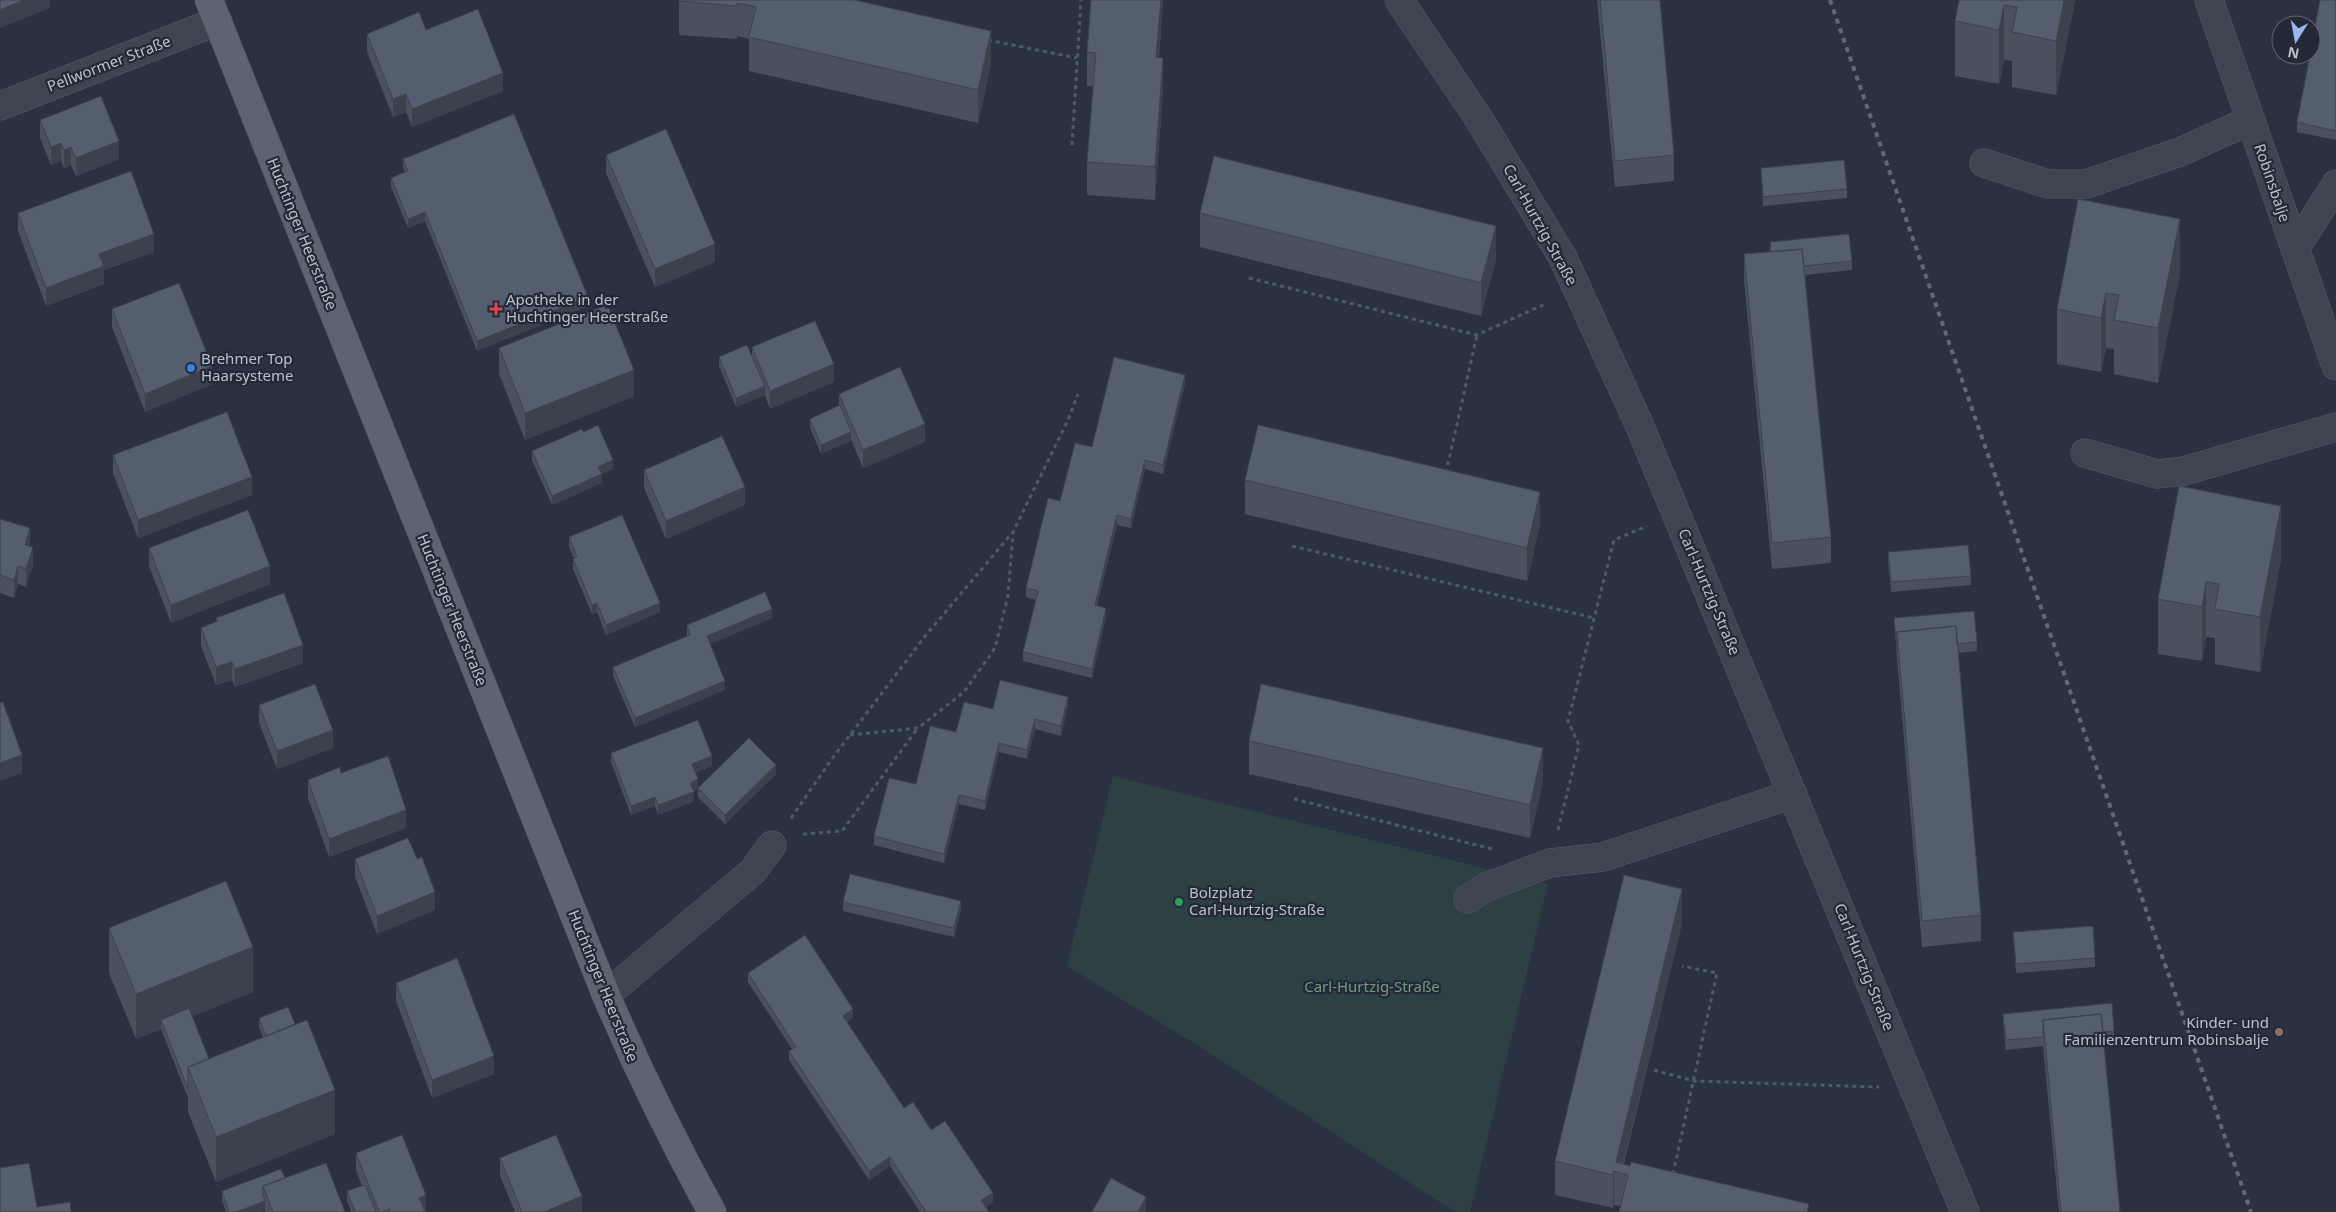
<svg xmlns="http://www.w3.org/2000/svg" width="2336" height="1212" viewBox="0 0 2336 1212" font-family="'Noto Sans',sans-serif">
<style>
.green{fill:#2d4043}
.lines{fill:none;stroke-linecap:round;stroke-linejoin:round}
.minor-casing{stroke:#59606c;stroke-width:29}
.major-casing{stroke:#484e5b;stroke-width:29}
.path{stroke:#4c5d61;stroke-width:3;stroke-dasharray:4 4;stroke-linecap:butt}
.minor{stroke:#3e4551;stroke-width:28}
.major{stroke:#5c6471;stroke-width:28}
.rail{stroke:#616878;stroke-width:4;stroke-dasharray:5 5;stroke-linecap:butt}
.wall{fill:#49515f}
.shaded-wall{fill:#3c424d}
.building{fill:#555e6e;stroke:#3c424d}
.health-dot{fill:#e0444e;stroke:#232937;stroke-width:2}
.shop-dot{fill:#3f7fe0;stroke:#232937;stroke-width:2}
.leisure-dot{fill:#2e9e5b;stroke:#232937;stroke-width:2}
.education-dot{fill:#8d6e63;stroke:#232937;stroke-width:2}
.labels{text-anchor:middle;stroke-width:4.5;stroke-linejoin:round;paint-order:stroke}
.street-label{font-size:15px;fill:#bbc0cb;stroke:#232937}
.poi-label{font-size:15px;fill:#bbc0cb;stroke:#232937;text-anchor:start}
.park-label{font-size:15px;fill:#759a80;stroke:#232937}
</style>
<rect width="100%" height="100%" fill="#2a3241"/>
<path class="green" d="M1113 776 1548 884 1470 1212H1455L1205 1050 1067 966Z"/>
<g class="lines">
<defs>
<path id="minor" d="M1399 0 1479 119 1563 258 1639 424 1965 1212
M2209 0 2336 366
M0 106 218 21
M1984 163 2048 184H2086L2180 152 2251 120
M2295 249 2336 184
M2085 453 2157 474 2184 471 2336 427
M1468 899 1486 887 1550 863 1603 857 1793 794
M606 995 753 871 772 845"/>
<path id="major" d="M209 0 606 995C638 1070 673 1141 712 1212"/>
</defs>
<use href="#minor" class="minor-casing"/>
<use href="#major" class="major-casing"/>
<path class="path" d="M988 40 1077 58
M1072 145 1081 0
M1249 278 1477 335 1547 303
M1446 473 1477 335
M1292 546 1594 618
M850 735 918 728 964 692 995 648 1008 596 1013 533
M1294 799 1492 849
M791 818 834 756 926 635 1013 532 1068 420 1078 394
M1558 830 1579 745 1568 721 1614 540 1647 526
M803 834 842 831 918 728
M1654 1070 1694 1081 1879 1087
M1673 1174 1717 973 1682 966"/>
<use href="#minor" class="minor"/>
<use href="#major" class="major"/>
<path class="rail" d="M1830 0 2251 1212"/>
</g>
<path class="wall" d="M679 0H855L991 65 978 123 749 71V39L737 36V39L679 35Z
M1091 0H1163L1159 57 1163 91 1155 200 1087 195V162L1093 86H1087V52Z
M1597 0H1660L1674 155V181L1615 187Z
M1959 0H2075L2056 95 2012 87V61L2004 60 1999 84 1955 76V21Z
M2336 0V140L2297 132V122Z
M426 30 503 91 412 127 406 112 393 117 367 52V34Z
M40 120 119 159 76 176 71 165 64 168 61 161 51 165 40 138Z
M606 155 715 262 655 287 606 173Z
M403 159 588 306 477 351 425 221 408 228 391 187V178L405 172 403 168Z
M1761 168 1847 189V198L1763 206Z
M18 213 154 252 104 270V284L46 306 18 231Z
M1200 213 1496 259 1481 316 1200 247Z
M2180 219V274L2158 383 2114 374V349L2106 348 2101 372 2057 364V309Z
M1770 242 1852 261V270L1805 275 1831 537V563L1772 569 1744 280V254L1770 252Z
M112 309 212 384 145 412 112 327Z
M752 347 834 382 770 409 765 395 736 407 719 366V357L752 356Z
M499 348 634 396 525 440 499 374Z
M1185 384 1163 474 1145 469 1131 528 1117 525 1097 606 1106 617 1092 678 1023 661V652L1036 600 1026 597V588L1092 447Z
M839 394 925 442 863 468 851 440 821 454 810 428V419L839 406Z
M583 432 613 469 602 474V483L552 505 532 460V451Z
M113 455 252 495 138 538 113 473Z
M644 470 745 505 666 539 644 488Z
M1245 480 1540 525 1527 581 1245 514Z
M2179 486 2281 560 2260 672 2215 664V638L2206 637 2202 661 2158 654V599Z
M0 519 30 546 33 565 26 587 18 584 14 598 0 593Z
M569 537 660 612 606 635 597 612 592 614 573 569V559H574L569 547Z
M149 548 270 584 171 623 149 566Z
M1888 552 1971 576V585L1891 592 1888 561Z
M216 618 303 663 235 687 232 680 216 685 201 646V628L216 622Z
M772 618 710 644 725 690 635 727 613 676V667L687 636V625Z
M1894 618 1977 642V651L1958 653 1981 915V941L1922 947 1897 658Z
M259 705 333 748 277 769 259 723Z
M1068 706 1061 736 1035 729 1027 759 999 752 985 810 959 804 944 863 874 845V836L916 784 993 709Z
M1249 741 1543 782 1530 838 1249 774Z
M611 753 712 766 696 772 698 787 776 774 725 824 698 797V789L693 791 694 801 658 815 655 806 631 815 611 762Z
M308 780 406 828 329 857 308 798Z
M355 859H417L435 910 377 934 355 877Z
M843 902 961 910 954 937 843 911Z
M1682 923 1624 1164 1809 1212 1620 1206 1614 1205 1613 1208 1555 1195V1161Z
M109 928 253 992 192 1016 209 1059 263 1037 259 1027V1018L335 1134 216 1182 188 1112V1098L161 1029 136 1039 109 973Z
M2013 932 2095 958V967L2016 973Z
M748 973 853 1018 847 1022 904 1108 931 1130 993 1202 986 1207 989 1212H920L890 1166 869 1180 789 1060V1051L792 1049 748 982Z
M396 983 494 1074 432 1098 396 1001Z
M2003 1014 2114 1031V1040L2104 1041 2120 1212H2059L2043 1046 2006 1050 2003 1023Z
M356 1153 426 1212H351L347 1200V1191L362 1186 356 1171Z
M500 1158 582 1212H515L500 1176Z
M285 1178 345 1212H266L265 1210 260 1212H226L222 1200V1191Z"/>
<path class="shaded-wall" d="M24 0H50V8L0 28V10Z
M1161 0H1163L1156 90V57Z
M2064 0H2075L2056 95V41Z
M2004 5V60L1999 84V30Z
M991 31V65L978 123V90Z
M1163 58V91L1155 200V167Z
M503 73V91L412 127V109Z
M406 94V112L393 117V99Z
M119 141V159L76 176V158Z
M61 143V161L51 165V147Z
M71 147V165L64 168V150Z
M425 212V221L408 228V219Z
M2180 219V274L2158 383V328Z
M1496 226V259L1481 316V283Z
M154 234V252L104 270V284L46 306V288L99 254Z
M715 244V262L655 287V269Z
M2106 293V348L2101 372V318Z
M588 297V306L477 351V341Z
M834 364V382L770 409V391Z
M212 366V384L145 412V394Z
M634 370V396L525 440V413Z
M1185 375V384L1163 474V465Z
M765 386V395L736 407V398Z
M925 424V442L863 468V450Z
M851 432V441L821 454V445Z
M613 460V469L602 474V483L552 505V496L598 467Z
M1145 460V469L1131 528V519Z
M252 477V495L138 538V520Z
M745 487V505L666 539V521Z
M1540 492V525L1527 581V548Z
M2281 506V560L2260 672V617Z
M1117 515V525L1095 614V605Z
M30 528V546L25 545Z
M33 547V565L26 587V569Z
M18 566V584L14 598V580Z
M270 566V584L171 623V605Z
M2206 582V637L2202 661V607Z
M597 603V612L592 614V605Z
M660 603V612L606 635V625Z
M1106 608V617L1092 678V669Z
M772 609V618L707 645V636Z
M303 645V663L235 687V669Z
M232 662V680L216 685V667Z
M725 681V690L635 727V718Z
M1068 697V706L1061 736V726Z
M1035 719V729L1027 759V750Z
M333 730V748L277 769V751Z
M999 743V752L985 810V801Z
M1543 748V782L1530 838V805Z
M22 755V773L0 781V763Z
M712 756V766L692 773V764Z
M776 765V774L725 824V815Z
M698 779V789L690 792V783Z
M694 792V801L658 815V805Z
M959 795V804L944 863V854Z
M655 797V806L631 815V806Z
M406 810V828L329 857V839Z
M1682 889V923L1621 1173 1616 1162Z
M435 892V910L377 934V916Z
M961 901V910L954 937V928Z
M253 947V992L164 1028 161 1020V1029L136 1039V994Z
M853 1009V1018L843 1025V1016Z
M494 1056V1074L432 1098V1080Z
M335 1090V1134L216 1182V1137Z
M890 1157V1166L869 1180V1171Z
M1614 1171V1205L1613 1208V1175Z
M993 1193V1202L981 1210V1200Z
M426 1195V1212H419V1198Z
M582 1196V1212H544Z
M1146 1197V1212H1138Z
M265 1201V1210L260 1212H236Z"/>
<path class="building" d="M0 0H24L0 10Z
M679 0H855L991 31 978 90 749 37 756 7 737 3V6L679 1Z
M1091 0H1161L1156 57 1163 58 1155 167 1087 162 1096 53 1087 52Z
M1600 0H1660L1674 155 1615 161Z
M1959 0H2064L2056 41 2012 32 2017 7 2004 5 1999 30 1955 21Z
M2320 0H2336V131L2297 122 2310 55H2311V47Z
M478 9 503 73 412 109 406 94 393 99 367 34 419 12 426 30Z
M101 96 119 141 76 158 71 147 64 150 61 143 51 147 40 120Z
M514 114 588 297 477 341 425 212 408 219 391 178 408 171 403 159Z
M666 129 715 244 655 269 606 155Z
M1214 156 1496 226 1481 283 1200 213Z
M1844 160 1847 189 1763 197 1761 168Z
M131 171 154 234 99 254 104 266 46 288 18 213Z
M2078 199 2180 219 2158 328 2114 320 2119 295 2106 293 2101 318 2057 309Z
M1849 234 1852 261 1804 266 1802 249 1771 252 1770 242Z
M1802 249 1831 537 1772 543 1744 254Z
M179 283 212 366 145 394 112 309Z
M604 306 606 309 609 308 634 370 525 413 499 348Z
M815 321 834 364 770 391 752 347Z
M747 345 765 386 736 398 719 357Z
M1114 357 1185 375 1163 465 1145 460 1131 519 1117 515 1095 605 1106 608 1092 669 1023 652 1038 591 1026 588 1048 498 1060 501 1075 443 1092 447Z
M900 367 925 424 863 450 839 394Z
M840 405 851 432 821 445 810 419Z
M227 412 252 477 138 520 113 455Z
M598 425 613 460 598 467 602 474 552 496 532 451 582 429 583 432Z
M1258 425 1540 492 1527 548 1245 480Z
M722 436 745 487 666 521 644 470Z
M2179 486 2281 506 2260 617 2215 609 2219 584 2206 582 2202 607 2158 599Z
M248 510 270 566 171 605 149 548Z
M622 515 660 603 606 625 597 603 592 605 573 559 577 557 569 537Z
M0 519 30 528 25 545 33 547 26 569 18 566 14 580 0 575Z
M1968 545 1971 576 1891 582 1888 552Z
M765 592 772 609 707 636 725 681 635 718 613 667 690 635 687 625Z
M284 593 303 645 235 669 232 662 216 667 201 628 218 621 216 618Z
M1974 611 1977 642 1957 644 1956 626 1897 632V649L1894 618Z
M1956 626 1981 915 1922 921 1897 632Z
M1000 680 1068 697 1061 726 1035 719 1027 750 999 743 985 801 959 795 944 854 874 836 889 778 916 784 930 726 956 732 964 702 993 709Z
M315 684 333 730 277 751 259 705Z
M1261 684 1543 748 1530 805 1249 741Z
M3 702 22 755 0 763V703Z
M698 720 712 756 692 764 698 779 690 783 694 792 658 805 655 797 631 806 611 753Z
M749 738 776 765 725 815 698 788Z
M388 756 406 810 329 839 308 780 340 767 341 773Z
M408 838 417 859 422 857 435 892 377 916 355 859Z
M850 874 961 901 954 928 843 902Z
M1624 875 1682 889 1616 1162 1630 1166 1631 1162 1809 1204 1807 1212H1619L1628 1175 1614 1171 1613 1175 1555 1161Z
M226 881 253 947 136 994 109 928Z
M2093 926 2095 958 2016 964 2013 932Z
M805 935 853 1009 843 1016 904 1108 913 1102 931 1130 945 1121 993 1193 981 1200 989 1212H926L890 1157 869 1171 789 1051 796 1047 748 973Z
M457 958 494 1056 432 1080 396 983Z
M2112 1003 2114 1031 2103 1032 2101 1014 2043 1020V1037L2006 1040 2003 1014Z
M288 1007 295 1024 266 1036 259 1018Z
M189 1008 209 1059 188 1067V1089L161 1020Z
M2101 1014 2120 1212H2061L2043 1020Z
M307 1020 335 1090 216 1137 188 1067Z
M402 1135 426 1195 419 1198 425 1211 422 1212H390L389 1209 382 1212H379L356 1153Z
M556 1135 582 1196 544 1212H522L500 1158Z
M29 1163 37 1207 70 1202 71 1212H0V1168Z
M326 1163 345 1212H273L263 1186Z
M281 1169 285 1178 263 1186V1195L265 1201 236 1212H229L222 1191Z
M1111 1178 1146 1197 1138 1212H1092Z
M365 1185 376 1212H355L347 1191Z"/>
<path class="health-dot" d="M493.5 301.5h5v5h5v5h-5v5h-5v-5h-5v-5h5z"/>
<circle class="shop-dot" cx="191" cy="368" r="5"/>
<circle class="leisure-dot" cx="1179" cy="902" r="5"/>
<circle class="education-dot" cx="2279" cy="1032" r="5"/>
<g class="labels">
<g class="street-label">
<text transform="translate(109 64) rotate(-21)" y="5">Pellwormer Straße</text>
<text transform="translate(2272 183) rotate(71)" y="5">Robinsbalje</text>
<text transform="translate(1540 225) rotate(61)" y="5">Carl-Hurtzig-Straße</text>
<text transform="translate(302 234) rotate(68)" y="5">Huchtinger Heerstraße</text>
<text transform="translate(1709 592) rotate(67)" y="5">Carl-Hurtzig-Straße</text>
<text transform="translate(452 610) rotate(68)" y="5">Huchtinger Heerstraße</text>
<text transform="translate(1864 967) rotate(68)" y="5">Carl-Hurtzig-Straße</text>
<text transform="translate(603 986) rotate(68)" y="5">Huchtinger Heerstraße</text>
</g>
<g class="poi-label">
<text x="506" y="305">Apotheke in der<tspan x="506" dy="17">Huchtinger Heerstraße</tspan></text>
<text x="201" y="364">Brehmer Top<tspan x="201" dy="17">Haarsysteme</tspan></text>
<text x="1189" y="898">Bolzplatz<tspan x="1189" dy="17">Carl-Hurtzig-Straße</tspan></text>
<text x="2269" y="1028" text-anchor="end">Kinder- und<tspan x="2269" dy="17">Familienzentrum Robinsbalje</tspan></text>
</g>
<g class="park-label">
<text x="1372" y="992">Carl-Hurtzig-Straße</text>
</g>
</g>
<g transform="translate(2296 40) rotate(191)"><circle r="24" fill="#232937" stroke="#606572"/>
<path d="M0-4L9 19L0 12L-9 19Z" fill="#9cb6ef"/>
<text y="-8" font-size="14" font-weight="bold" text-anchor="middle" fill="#bbc0cb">N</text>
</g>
</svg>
